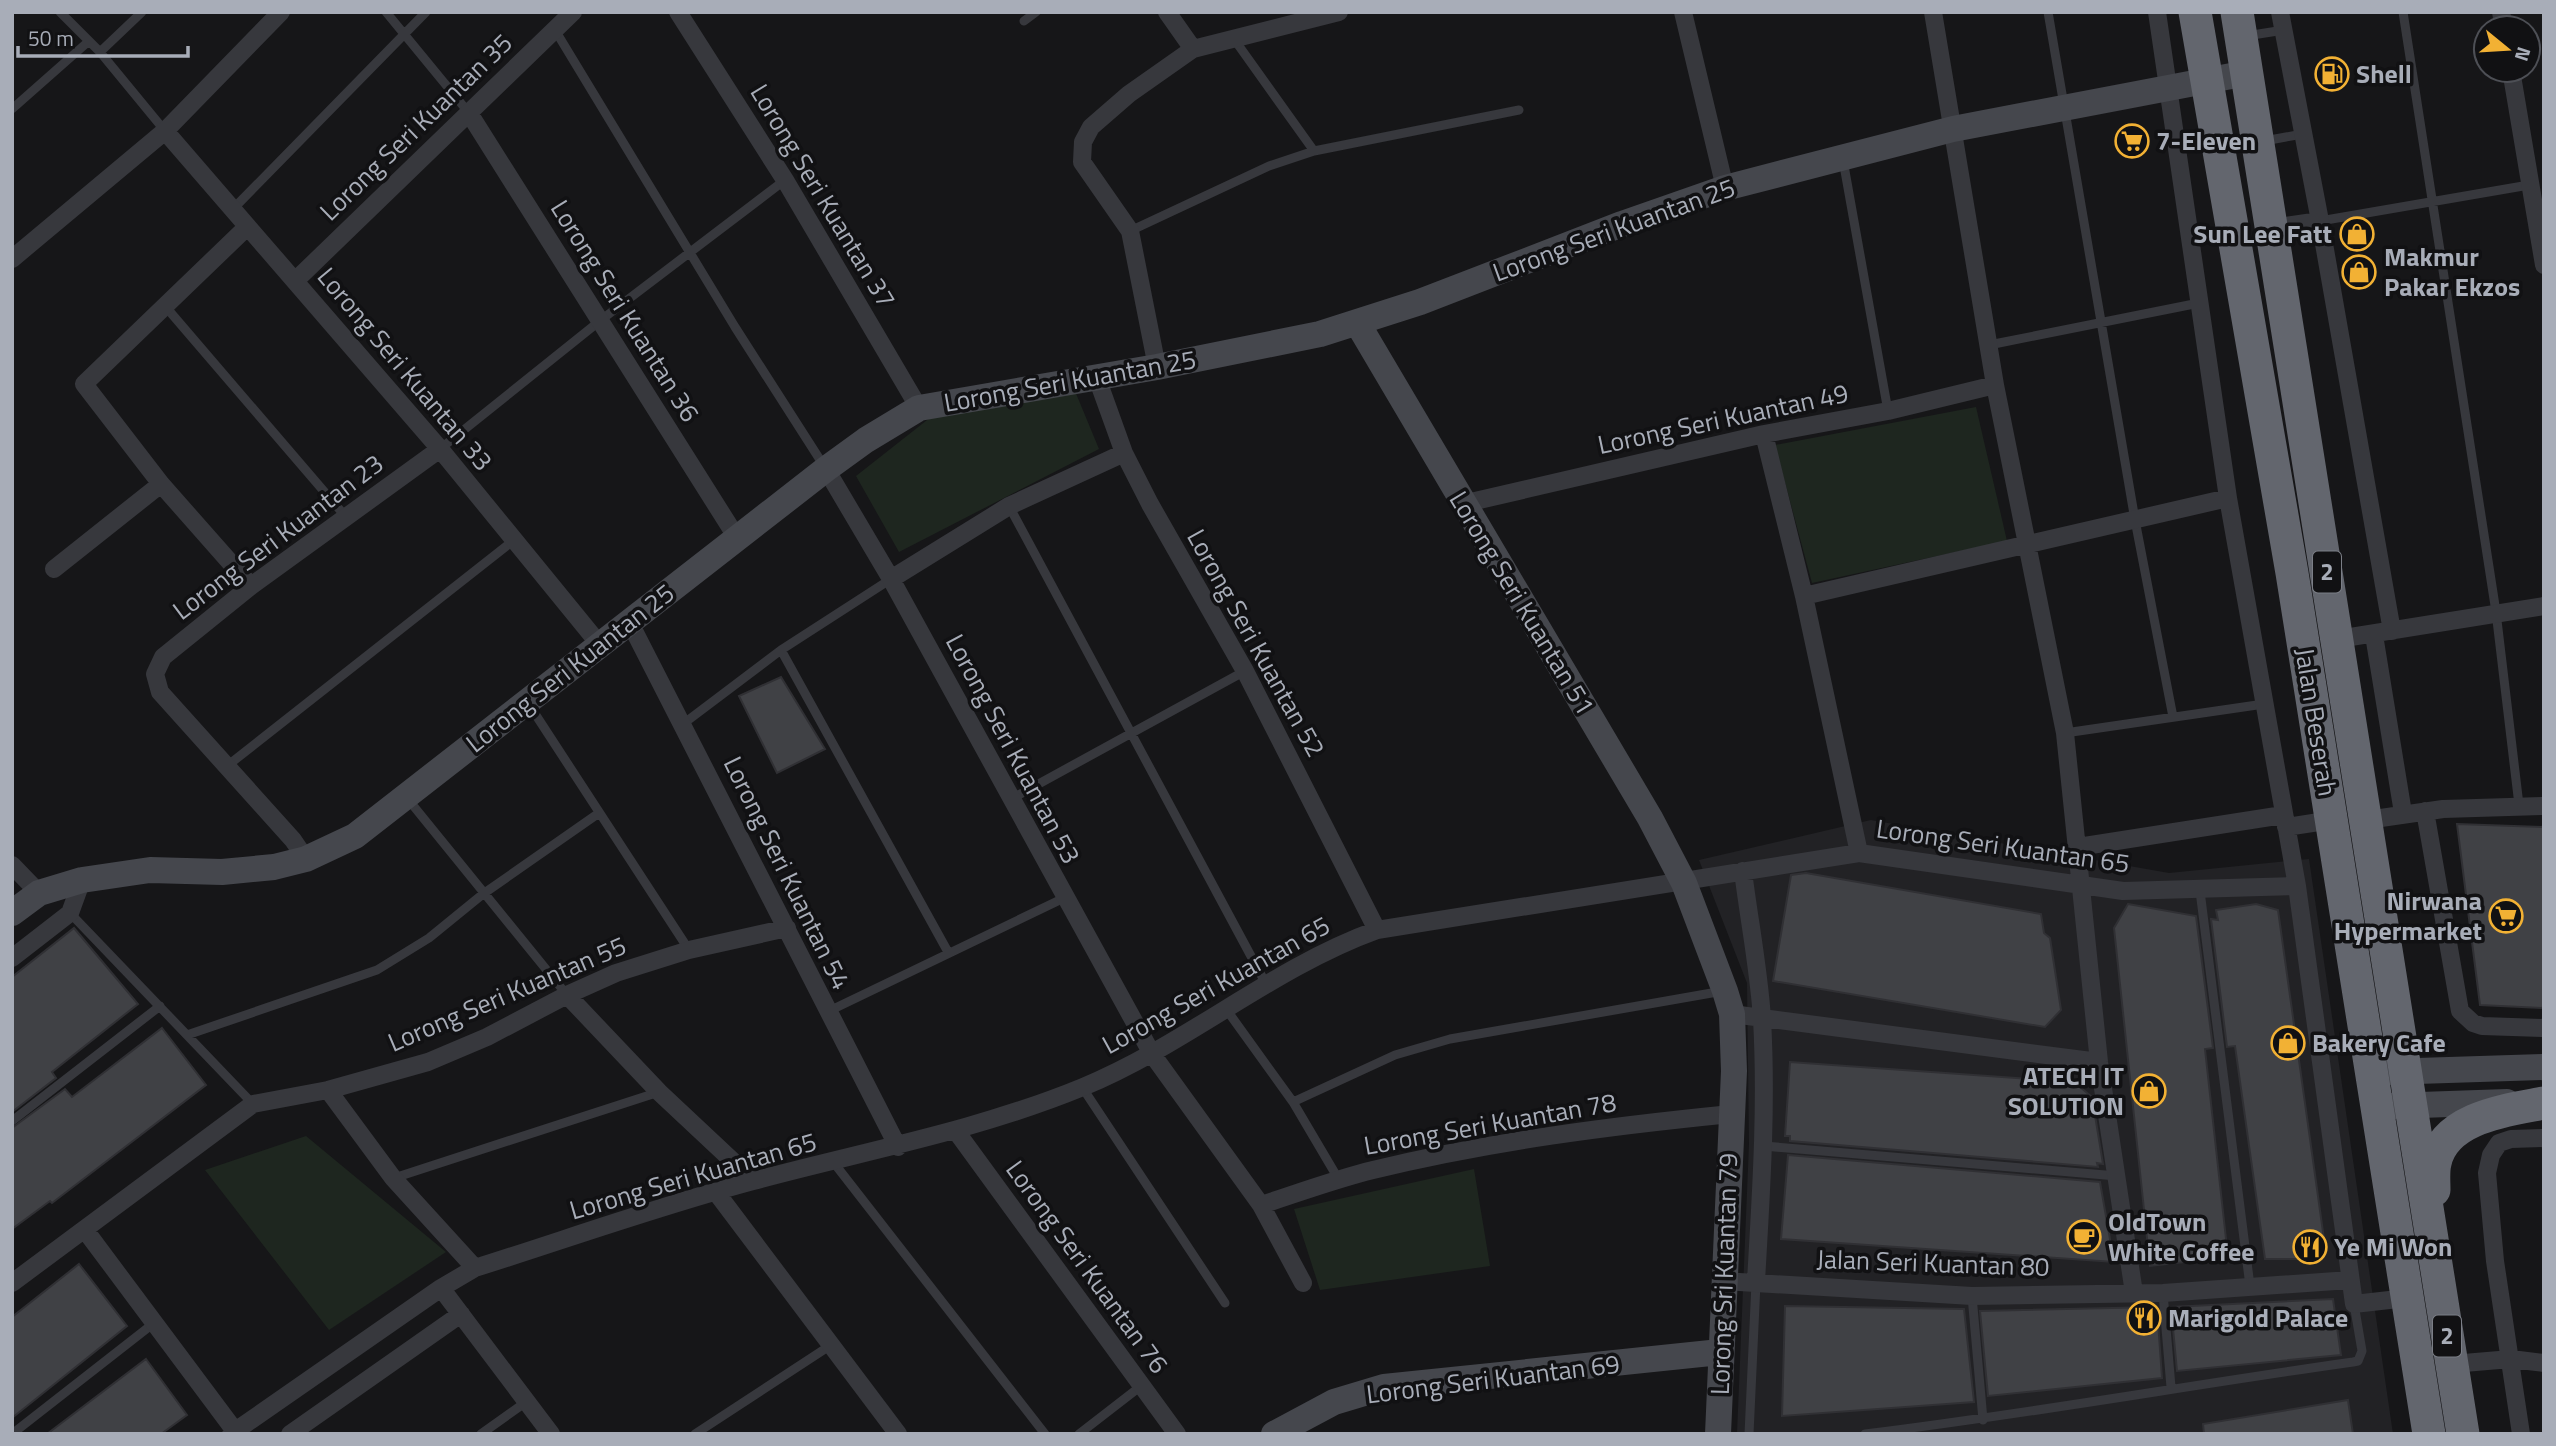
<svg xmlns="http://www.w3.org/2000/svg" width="2556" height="1446" viewBox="0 0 2556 1446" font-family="'Titillium Web',sans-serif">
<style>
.built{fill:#222225}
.green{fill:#1e261f}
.building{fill:#404145;stroke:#303034;stroke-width:2}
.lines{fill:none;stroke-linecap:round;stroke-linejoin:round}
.lane{stroke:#37383d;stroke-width:9}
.street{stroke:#37383d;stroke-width:18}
.secondary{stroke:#45474d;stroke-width:26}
.highway{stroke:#63666e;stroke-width:33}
.labels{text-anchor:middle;stroke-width:7;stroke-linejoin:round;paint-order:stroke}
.shield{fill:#111113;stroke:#7b7e86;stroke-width:2}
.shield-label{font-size:24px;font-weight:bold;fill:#a8adb8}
.poi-label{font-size:26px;font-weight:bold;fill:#a8adb8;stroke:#111113;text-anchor:start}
.street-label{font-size:26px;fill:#a8adb8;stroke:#111113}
</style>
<rect width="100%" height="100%" fill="#161618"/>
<path class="built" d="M1871 820 2169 873 2309 859 2393 1434H1737L1749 1144 1747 983 1699 860Z"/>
<path class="green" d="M1075 391 1099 449 899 552 856 476 936 413Z
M1976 407 2007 541 1812 583 1775 445Z
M306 1136 446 1252 329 1330 205 1170Z
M1474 1169 1490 1266 1320 1290 1294 1209Z"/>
<path class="building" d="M781 677 825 749 777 773 739 696Z
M2457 824 2544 827V1008L2480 1005Z
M1806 873 2041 914 2044 933 2050 938 2061 1010 2045 1027 1773 981 1791 875Z
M2128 904 2196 916 2213 1048 2205 1049 2228 1257 2150 1266 2114 928Z
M2256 904 2278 910 2324 1239 2311 1259H2265L2235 1046 2227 1047 2211 919 2218 920 2216 910Z
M74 928 138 1004 52 1072 56 1078 12 1112V977Z
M162 1028 206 1085 52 1203 50 1201 12 1229V1128L65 1089 72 1097Z
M1790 1062 2074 1082 2092 1097 2103 1164 2097 1163 2098 1167 1790 1141V1136H1785Z
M1788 1155 2100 1182 2114 1262 1781 1239Z
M79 1264 127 1326 12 1418V1317Z
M2333 1299 2341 1355 2177 1371 2171 1307Z
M1785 1306 1964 1309 1974 1402 1782 1416Z
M2157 1307 2162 1378 1988 1396 1980 1311Z
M146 1359 187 1415 161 1434H47Z
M2348 1400 2353 1434H2204L2203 1424Z"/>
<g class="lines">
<path class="lane" d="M60 12 100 52 165 131
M386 12 469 113
M2048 12 2135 520 2173 717
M2403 12 2496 612 2519 805
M1024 21 1036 12
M555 30 735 327 824 466
M2246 36 2284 30
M1234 39 1314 151
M100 52 142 12
M12 109 89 41
M2264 141 2303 134
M1843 160 1888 411
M233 209 426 12
M2320 221 2529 185
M1130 231 1269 166 1314 151 1519 110
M165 306 346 517
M1989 345 2199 303
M440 449 601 320 785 180
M1009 506 1266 984
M781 650 948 952
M528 703 689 950
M683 724 781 650 891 579
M2065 733 2264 704
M227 766 514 540
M407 798 567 995
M1011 799 1245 671
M2200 891 2250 1286
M70 913 253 1104
M1226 1009 1293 1102 1339 1180
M827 1012 1064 898
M187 1035 377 970 429 938 483 894 599 813
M1082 1087 1225 1303
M1293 1102 1395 1055 1450 1039 1723 991
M12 1121 160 1006
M1764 1146 2117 1176
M834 1163 1045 1434
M394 1178 659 1092
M2163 1293 2171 1387
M1972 1296 1983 1420
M12 1434 154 1323
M481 1434 526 1402
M695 1434 831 1345
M1079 1434 1141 1386
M1749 1434 1756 1283
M1865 1434C2029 1414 2190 1385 2353 1362L2358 1361 2362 1351 2354 1304"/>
<path class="street" d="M678 12 785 180 919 408
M1167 12 1193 49
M1683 12 1725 188
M1933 12 1995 385 2065 733 2099 1062 2134 1293
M2157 12 2228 498 2297 886 2354 1304 2407 1298
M2280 12 2320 221
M2501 12 2504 28
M2511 70 2544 265
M469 113 737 538
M165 131 440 449 600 645
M247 227 84 384 161 484 251 586
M2271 228 2320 221 2392 631
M12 259 165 131 281 12
M296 280 573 12
M1157 367 1130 231 1082 162 1083 142 1091 127 1129 94 1193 49 1339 12
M1097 378 1124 453 1150 504 1245 671 1377 930
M1764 434 1804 596 1859 853
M826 469 891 579 1152 1054 1261 1205 1303 1283
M1462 504 1764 434 1888 411 1995 385
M54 569 161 484
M891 579 1009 506 1124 453
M1804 596 2228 498
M629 621 898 1147
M2374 635 2403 813
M2338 639 2544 606
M2425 811 2460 1011 2473 1023 2482 1026 2544 1028
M2367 820 2443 809 2544 806
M2286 827 2332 820
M2078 847 2283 815
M306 859 293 840 160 692 155 674 163 657 251 586 440 449
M12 865 39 893
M1743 871C1749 920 1759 970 1762 1019 1767 1107 1761 1194 1756 1281
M12 958 70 913 82 880
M567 995 659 1092 754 1181
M1732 1014 2099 1062
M328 1090 393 1178 475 1268
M956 1131 1177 1434
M716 1192 898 1434
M1261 1205C1298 1193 1336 1179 1373 1170 1492 1141 1611 1126 1731 1114
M85 1230 235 1431
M1723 1281 1972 1296 2163 1293 2350 1280
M12 1283 253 1104 328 1090 428 1062 487 1037 567 995 616 973 689 950 787 928
M441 1288 551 1434
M2452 1364 2511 1359 2544 1363
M231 1434 441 1288 475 1268C567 1239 659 1206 753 1181 864 1151 976 1131 1083 1087 1187 1044 1272 968 1377 930L1859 853 2123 891 2297 886
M290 1434 461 1314
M2521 1434 2495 1261 2487 1173 2491 1155 2499 1143 2511 1139 2544 1138"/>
<path class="secondary" d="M1358 324 1650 818 1684 883 1725 991 1732 1014 1734 1071 1718 1434
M12 913 39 893 82 880 150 870 222 872 274 867 306 859 355 836 826 469 866 440 919 408 1157 367 1320 334 1420 302 1622 224 1725 188 1953 129 2247 73
M2386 1072 2544 1067
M2391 1106 2507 1102
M1274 1434 1334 1402 1384 1387 1720 1352"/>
<path class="highway" d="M2195 12 2292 573 2429 1434
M2237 12 2463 1434
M2434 1190C2434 1181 2433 1171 2435 1163 2444 1117 2508 1110 2544 1103"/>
</g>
<defs>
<symbol id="fuel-ring" viewBox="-11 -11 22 22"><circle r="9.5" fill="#111113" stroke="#f2b134" stroke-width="1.5"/><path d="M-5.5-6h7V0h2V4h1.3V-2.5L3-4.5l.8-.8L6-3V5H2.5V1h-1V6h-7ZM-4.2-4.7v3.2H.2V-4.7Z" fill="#f2b134"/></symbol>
<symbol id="supermarket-ring" viewBox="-11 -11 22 22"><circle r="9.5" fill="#111113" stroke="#f2b134" stroke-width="1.5"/><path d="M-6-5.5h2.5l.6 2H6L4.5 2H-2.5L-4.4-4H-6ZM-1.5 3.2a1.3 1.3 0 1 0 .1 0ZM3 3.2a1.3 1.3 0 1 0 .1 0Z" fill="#f2b134"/></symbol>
<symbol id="shop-ring" viewBox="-11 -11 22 22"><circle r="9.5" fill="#111113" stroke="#f2b134" stroke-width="1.5"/><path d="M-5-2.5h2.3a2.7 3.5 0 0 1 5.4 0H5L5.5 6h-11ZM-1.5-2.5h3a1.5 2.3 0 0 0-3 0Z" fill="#f2b134"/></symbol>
<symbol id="cafe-ring" viewBox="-11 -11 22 22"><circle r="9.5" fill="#111113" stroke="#f2b134" stroke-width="1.5"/><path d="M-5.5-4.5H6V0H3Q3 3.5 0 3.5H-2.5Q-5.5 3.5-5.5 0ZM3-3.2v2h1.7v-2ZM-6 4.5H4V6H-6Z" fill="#f2b134"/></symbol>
<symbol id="restaurant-ring" viewBox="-11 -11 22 22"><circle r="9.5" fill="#111113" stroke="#f2b134" stroke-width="1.5"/><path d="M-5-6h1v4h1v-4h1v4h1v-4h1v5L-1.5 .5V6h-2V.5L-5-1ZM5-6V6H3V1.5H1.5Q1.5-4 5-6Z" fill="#f2b134"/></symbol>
</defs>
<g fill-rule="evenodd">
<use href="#fuel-ring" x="2313" y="55" width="38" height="38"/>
<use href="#supermarket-ring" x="2113" y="122" width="38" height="38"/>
<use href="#shop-ring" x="2338" y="215" width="38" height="38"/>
<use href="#shop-ring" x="2340" y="253" width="38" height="38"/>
<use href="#supermarket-ring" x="2487" y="897" width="38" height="38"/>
<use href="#shop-ring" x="2269" y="1024" width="38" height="38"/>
<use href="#shop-ring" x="2130" y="1072" width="38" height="38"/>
<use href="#cafe-ring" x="2065" y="1218" width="38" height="38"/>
<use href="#restaurant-ring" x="2291" y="1228" width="38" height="38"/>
<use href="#restaurant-ring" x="2125" y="1299" width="38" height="38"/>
</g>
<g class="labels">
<g class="shield">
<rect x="2313" y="551.5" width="28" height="41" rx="5"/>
<rect x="2433" y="1315.5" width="28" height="41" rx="5"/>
</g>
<g class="shield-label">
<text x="2327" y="580">2</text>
<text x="2447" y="1344">2</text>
</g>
<g class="poi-label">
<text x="2356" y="83">Shell</text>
<text x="2156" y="150">7-Eleven</text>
<text x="2332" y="243" text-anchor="end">Sun Lee Fatt</text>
<text x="2384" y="266">Makmur<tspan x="2384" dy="30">Pakar Ekzos</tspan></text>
<text x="2482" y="910" text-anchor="end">Nirwana<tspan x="2482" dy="30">Hypermarket</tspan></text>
<text x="2312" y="1052">Bakery Cafe</text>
<text x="2124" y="1085" text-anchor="end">ATECH IT<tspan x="2124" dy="30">SOLUTION</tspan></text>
<text x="2108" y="1231">OldTown<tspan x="2108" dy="30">White Coffee</tspan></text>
<text x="2334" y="1256">Ye Mi Won</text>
<text x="2168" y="1327">Marigold Palace</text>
</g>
<g class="street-label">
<text transform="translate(416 127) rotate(-44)" y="9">Lorong Seri Kuantan 35</text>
<text transform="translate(823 196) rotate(59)" y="9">Lorong Seri Kuantan 37</text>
<text transform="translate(1614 230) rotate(-20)" y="9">Lorong Seri Kuantan 25</text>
<text transform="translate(625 311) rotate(58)" y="9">Lorong Seri Kuantan 36</text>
<text transform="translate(405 369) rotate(50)" y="9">Lorong Seri Kuantan 33</text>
<text transform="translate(1070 381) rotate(-10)" y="9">Lorong Seri Kuantan 25</text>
<text transform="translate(1723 419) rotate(-12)" y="9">Lorong Seri Kuantan 49</text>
<text transform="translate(278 537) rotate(-37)" y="9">Lorong Seri Kuantan 23</text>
<text transform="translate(1522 603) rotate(59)" y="9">Lorong Seri Kuantan 51</text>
<text transform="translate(1256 643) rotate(61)" y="9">Lorong Seri Kuantan 52</text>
<text transform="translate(570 668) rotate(-38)" y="9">Lorong Seri Kuantan 25</text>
<text transform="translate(2316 722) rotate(81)" y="9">Jalan Beserah</text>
<text transform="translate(1013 749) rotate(62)" y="9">Lorong Seri Kuantan 53</text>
<text transform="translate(2003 846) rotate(8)" y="9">Lorong Seri Kuantan 65</text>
<text transform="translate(787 873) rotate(64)" y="9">Lorong Seri Kuantan 54</text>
<text transform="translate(1216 985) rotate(-29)" y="9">Lorong Seri Kuantan 65</text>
<text transform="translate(507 994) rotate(-23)" y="9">Lorong Seri Kuantan 55</text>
<text transform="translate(1490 1124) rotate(-10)" y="9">Lorong Seri Kuantan 78</text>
<text transform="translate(693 1176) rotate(-16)" y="9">Lorong Seri Kuantan 65</text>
<text transform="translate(1933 1263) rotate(2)" y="9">Jalan Seri Kuantan 80</text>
<text transform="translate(1087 1267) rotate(54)" y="9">Lorong Seri Kuantan 76</text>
<text transform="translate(1724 1274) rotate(-88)" y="9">Lorong Sri Kuantan 79</text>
<text transform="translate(1493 1379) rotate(-7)" y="9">Lorong Seri Kuantan 69</text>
</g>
</g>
<rect width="2556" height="1446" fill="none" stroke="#a8adb8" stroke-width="28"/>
<g transform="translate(2507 49) rotate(108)"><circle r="33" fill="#111113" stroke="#4d4f55" stroke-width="2"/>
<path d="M0-5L12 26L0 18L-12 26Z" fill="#f2b134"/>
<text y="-10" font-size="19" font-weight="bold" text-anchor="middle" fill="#a8adb8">N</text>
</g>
<path d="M18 46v10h170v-10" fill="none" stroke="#a8adb8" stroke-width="3.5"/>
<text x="28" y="46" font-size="21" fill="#a8adb8" stroke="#111113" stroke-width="5" paint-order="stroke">50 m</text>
</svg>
